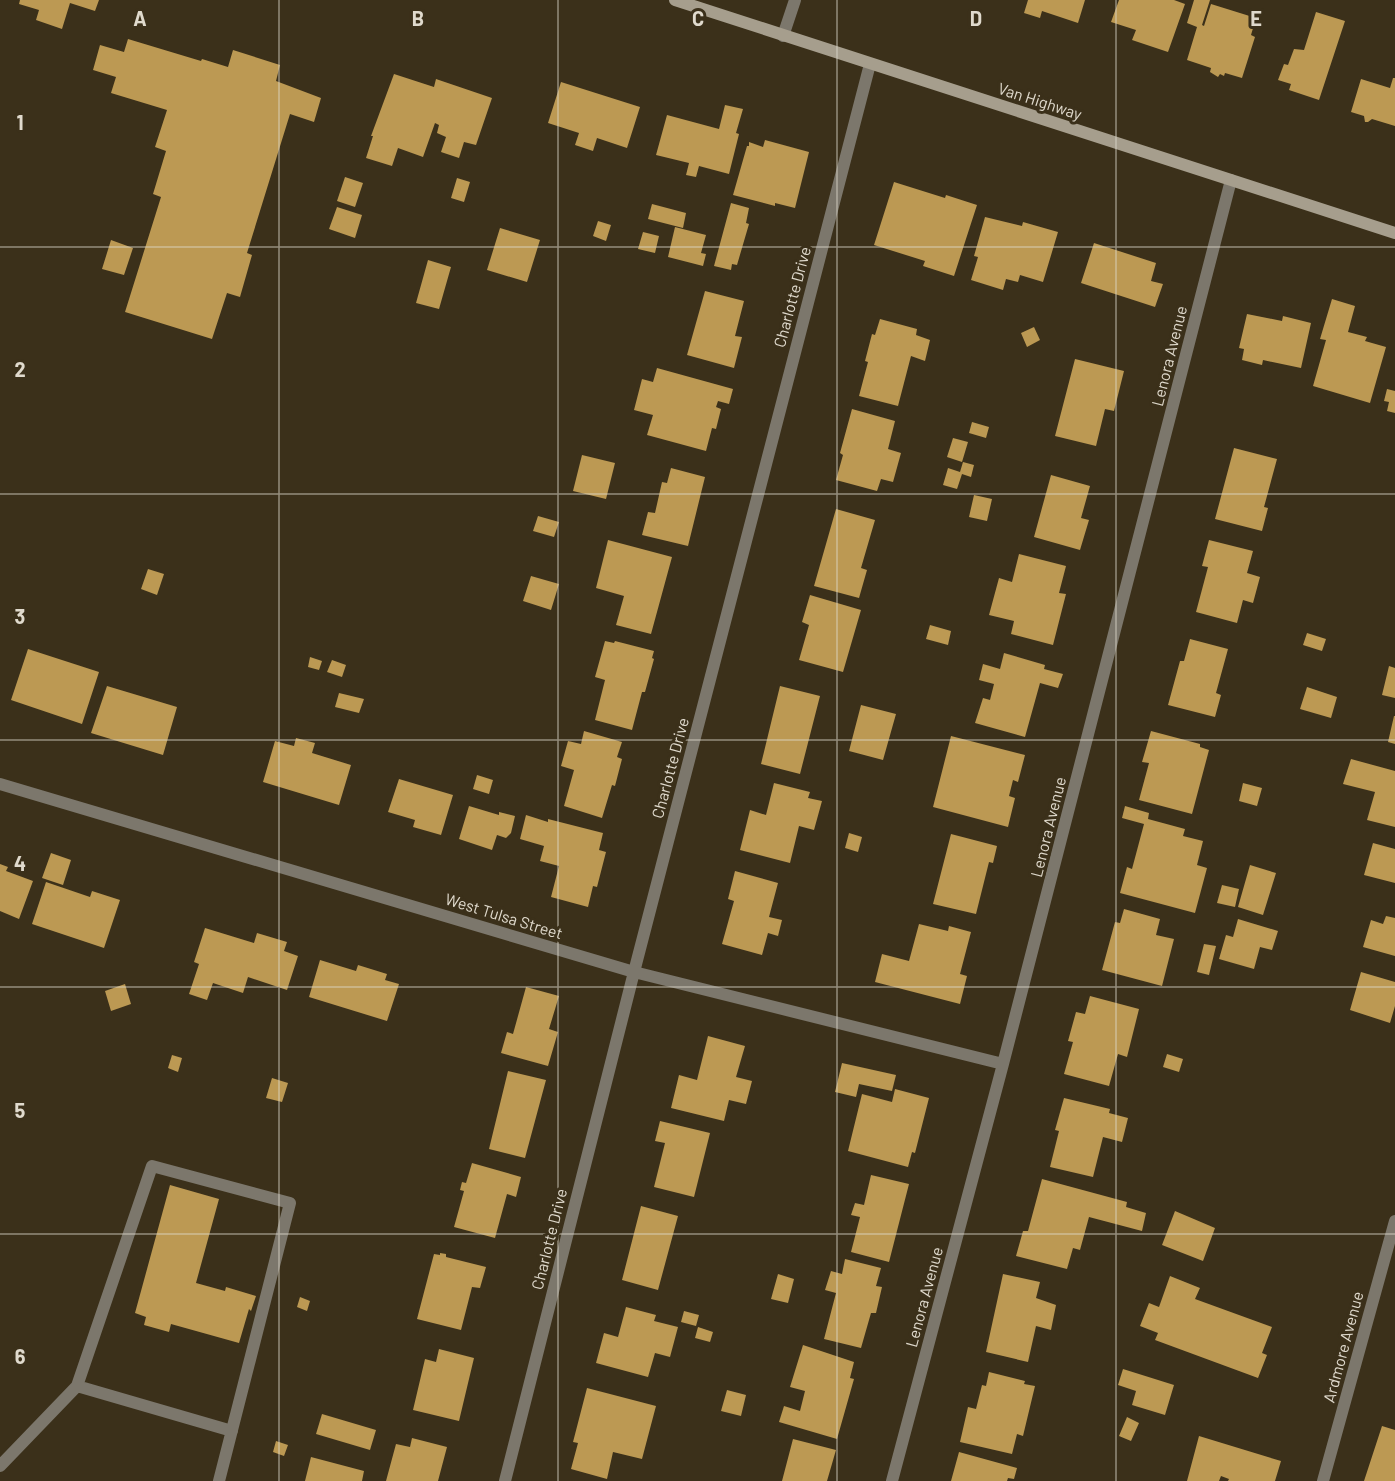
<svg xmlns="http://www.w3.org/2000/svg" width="1395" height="1481" viewBox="0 0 1395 1481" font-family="Barlow,sans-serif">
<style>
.building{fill:#bc9953}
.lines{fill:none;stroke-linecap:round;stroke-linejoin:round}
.lane{stroke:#7c776c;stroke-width:12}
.street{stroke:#7c776c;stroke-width:12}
.secondary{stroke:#a69e8d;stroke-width:12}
.grid{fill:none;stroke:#e0dacd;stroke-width:1.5;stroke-opacity:0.55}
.labels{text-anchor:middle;stroke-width:6;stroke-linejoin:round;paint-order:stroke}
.street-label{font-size:16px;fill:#e0dacd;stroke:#3b301a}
.grid-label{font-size:20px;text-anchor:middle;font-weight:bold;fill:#e0dacd;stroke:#3b301a;stroke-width:6;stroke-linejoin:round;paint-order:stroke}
</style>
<rect width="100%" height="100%" fill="#3b301a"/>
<path class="building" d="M20 0H99L95 11 70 3 62 29 36 20 39 10 19 4Z
M1028 0H1085L1078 23 1042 11 1040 18 1024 13Z
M1119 0H1174L1185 4 1168 52 1132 40 1136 30 1111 22Z
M1194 0H1210L1202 25 1204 26 1211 4 1256 18 1251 35 1255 37 1242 78 1225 73 1224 76 1220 74 1218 77 1210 72 1211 68 1187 60 1197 27 1187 23Z
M1316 12 1345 21 1319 100 1289 90 1291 84 1278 80 1284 64 1288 65 1294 49 1304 50Z
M128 39 201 61 202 59 228 67 233 50 280 65 276 81 321 98 314 122 290 114 247 253 252 255 240 297 227 293 212 339 125 312 161 197 153 194 166 151 155 147 167 110 111 93 116 77 93 70 100 45 124 52Z
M394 74 434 87 436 79 492 98 476 145 464 142 459 158 441 152 446 137 437 133 439 125 435 123 423 157 398 148 392 166 366 158 373 136H371Z
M1393 78H1395V126L1372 119 1368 122H1365L1364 116 1351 112 1361 79 1390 88Z
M561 82 640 107 627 148 597 138 593 151 575 145 579 133 548 123Z
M725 105 743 109 736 133 739 134 729 174 699 166 696 177 686 175 689 163 656 155 667 115 719 129Z
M765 140 809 152 795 208 775 203V206L733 195 747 146H749V142L763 147Z
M345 177 363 183 355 207 337 201Z
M457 178 470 182 464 202 451 198Z
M894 182 945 198 946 195 977 205 954 276 923 266 925 261 874 245Z
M731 203 749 208 746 223 749 224 737 265 732 264 731 270 714 266Z
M652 204 686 213 683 228 648 219Z
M337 207 362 215 355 238 329 229Z
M985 217 1022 226 1023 222 1058 232 1043 282 1020 275 1018 282 1006 279 1003 290 971 280 978 257 974 256Z
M598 221 611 225 606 241 593 236Z
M675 227 706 235 701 253 706 254 703 266 668 257Z
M500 228 540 240 527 282 487 270Z
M643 232 659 236 655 253 638 249Z
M111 240 133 248 124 275 102 269Z
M1094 243 1156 263 1151 281 1163 284 1155 307 1081 283Z
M428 260 451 267 439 309 416 303Z
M705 291 744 301 735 336 742 337 734 368 687 355Z
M1332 299 1355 306 1348 332 1367 337 1365 341 1386 347 1370 403 1313 386 1326 340 1320 339Z
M1247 314 1282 321 1283 316 1311 323 1301 368 1263 360 1262 365 1242 360 1244 349 1239 348Z
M880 319 917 329 916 335 930 340 925 361 911 356 898 406 859 396 868 362 865 361 872 334 875 335Z
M1034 327 1040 340 1027 347 1021 333Z
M1075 359 1124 371 1114 411 1105 409 1096 446 1055 436Z
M657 368 733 389 729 404 718 401 716 407 721 409 716 429 712 428 706 451 647 435 653 415 634 410 642 379 653 382Z
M1387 389 1395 391V413L1387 411 1389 402 1384 401Z
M852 409 895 421 888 449 901 453 893 482 881 479 877 491 836 480 843 455 840 453Z
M972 422 989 427 986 438 969 433Z
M953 438 968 442 962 462 947 457Z
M1234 448 1277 459 1264 507 1268 508 1262 531 1215 519Z
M582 455 615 463 606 499 573 491Z
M963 462 974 465 971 477 962 474 957 489 943 485 948 468 960 472Z
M671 468 705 477 688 546 642 535 648 512 655 513 662 482 667 483Z
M1051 475 1090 486 1081 518 1089 520 1080 550 1034 537Z
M974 495 992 499 987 521 969 517Z
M836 509 875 520 861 568 867 570 859 598 814 586Z
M538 516 559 522 554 537 533 531Z
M608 540 672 557 651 634 616 625 624 596 596 588Z
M1209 540 1253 551 1247 573 1260 577 1253 603 1243 600 1237 623 1196 612 1208 567 1202 566Z
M1019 554 1066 566 1059 593 1066 594 1053 645 1011 634 1014 621 989 615 999 578 1012 582Z
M148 569 164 574 157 595 141 589Z
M531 576 559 584 551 610 523 601Z
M810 595 861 610 843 672 799 660 809 625 802 622Z
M930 625 951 631 948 645 926 639Z
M1307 633 1326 639 1322 651 1303 645Z
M1190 639 1228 649 1216 693 1221 695 1215 717 1168 705 1180 661H1184Z
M605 641 614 643 615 641 654 651 652 658 654 659 645 692H642L632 730 595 720 605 680 595 677Z
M28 649 99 672 82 724 11 700Z
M1004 653 1045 665 1044 669 1063 674 1058 688 1040 683 1025 737 975 723 983 698 990 700 994 684 979 680 983 664 1000 669Z
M310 657 322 661 319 670 308 667Z
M332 660 346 665 342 677 327 672Z
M1389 666 1395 668V698L1382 695Z
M107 686 177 707 163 755 91 733Z
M780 686 820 696 800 774 761 764Z
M1307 687 1337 697 1331 718 1300 709Z
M339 693 364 699 359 713 335 707Z
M861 705 896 714 883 760 849 751Z
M1394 716H1395V744L1388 742Z
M584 731 622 742 617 757 622 759 615 786 612 785 602 818 564 806 574 770 561 766 568 741 581 744Z
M1151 731 1200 744V747L1209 750 1192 814 1139 800 1149 763 1142 762Z
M951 736 1025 755 1018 782 1013 780 1009 796 1015 798 1008 827 933 807Z
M296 738 315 743 312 753 351 765 339 805 263 782 275 741 294 746Z
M1351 759 1395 771V827L1367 820 1375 792 1343 784Z
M477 775 493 780 489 794 473 789Z
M399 779 453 795 441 835 413 827 415 820 388 812Z
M774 783 810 792 808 798 822 801 814 830 799 826 790 863 740 850 750 810 766 815Z
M1243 783 1262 788 1257 806 1239 801Z
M469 806 499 815V812L515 816 511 833 506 838 497 835 492 850 459 839Z
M1125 806 1149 813 1148 819 1185 829 1183 836 1203 841 1197 865 1207 868 1195 913 1120 893 1127 867 1132 869 1144 824 1122 818Z
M526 815 548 822V819L603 833 599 850 606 852 597 887 593 886 588 907 551 897 559 866 540 861 544 846 520 839Z
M849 833 862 837 858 852 845 848Z
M951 834 997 846 993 863 989 862 976 914 933 904Z
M1373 843 1395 849V883L1364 875Z
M51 853 71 860 63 885 42 878Z
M0 864 8 867 6 871 33 881 19 919 0 911Z
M1250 865 1276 873 1263 915 1238 907Z
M735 871 778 883 769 917 782 920 778 936 768 933 762 955 722 944 734 901 728 899Z
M46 882 90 897 92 891 120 900 104 948 32 924Z
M1222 885 1239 889 1235 907 1217 903Z
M1124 909 1160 919 1156 935 1174 939 1162 986 1102 970 1115 922 1120 923Z
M1386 916 1395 918V956L1363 947 1371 920 1383 924Z
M1238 919 1278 931 1272 950 1260 947 1254 969 1219 959 1226 935 1233 937Z
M919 924 948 931 949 926 971 932 960 974 967 976 960 1004 875 982 882 954 909 961Z
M205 928 254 943 257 933 287 942 284 951 298 956 287 990 248 977 243 993 213 983 207 1000 189 994 199 964 194 962Z
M1204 944 1216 946 1209 975 1197 972Z
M320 960 356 971 358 965 387 974 385 980 399 984 387 1021 309 997Z
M1361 972 1395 982V1006L1390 1023 1350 1010Z
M125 984 131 1004 111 1011 105 991Z
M526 987 559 996 549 1029 558 1032 548 1066 501 1053 507 1032 513 1034Z
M1090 996 1139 1009 1127 1057 1118 1054 1109 1086 1064 1074 1073 1042 1068 1041 1076 1012 1085 1014Z
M708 1036 745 1046 736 1077 752 1081 746 1104 729 1100 724 1121 671 1108 679 1075 697 1080Z
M1167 1054 1183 1059 1179 1072 1163 1067Z
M172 1055 182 1058 178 1072 168 1068Z
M842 1063 896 1075 892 1091 859 1084 856 1097 835 1092Z
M508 1071 546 1080 525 1158 489 1149Z
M272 1078 288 1083 282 1102 266 1098Z
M895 1089 929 1098 915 1153 912 1152 908 1167 848 1151 862 1094 892 1102Z
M1064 1098 1110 1109 1109 1113 1128 1118 1122 1142 1103 1137 1093 1177 1050 1167 1059 1131 1055 1130Z
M660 1121 710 1133 694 1197 654 1187 665 1143 655 1141Z
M472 1163 521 1177 516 1197 507 1194 495 1238 454 1227 464 1191 460 1190 462 1182 466 1183Z
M871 1175 909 1184 889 1262 851 1252 860 1217 851 1215 855 1203 864 1205Z
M1042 1179 1127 1202 1126 1207 1146 1213 1142 1231 1089 1217 1080 1250 1073 1248 1067 1269 1016 1256 1023 1231H1028Z
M170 1185 219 1199 196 1283 225 1291 226 1287 256 1296 251 1311 249 1309 239 1343 171 1324 169 1332 144 1325 146 1317 135 1313Z
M641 1206 678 1216 658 1290 622 1280Z
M1175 1211 1215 1228 1203 1261 1162 1245Z
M440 1253 446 1254V1257L486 1267 480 1288 472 1287 461 1330 417 1319 434 1254 440 1255Z
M845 1259 881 1268 876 1286 882 1287 876 1313H871L861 1348 824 1339 836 1293 825 1290 831 1271 842 1274Z
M778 1274 794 1279 788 1303 771 1299Z
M1003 1274 1040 1282 1036 1298 1056 1305 1051 1330 1036 1326 1028 1362 986 1352Z
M1170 1276 1200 1288 1195 1299 1272 1327 1262 1353 1267 1355 1258 1378 1155 1340 1158 1333 1140 1326 1149 1303 1159 1307Z
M300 1297 310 1301 307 1311 297 1307Z
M626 1307 656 1315 654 1321 678 1327 670 1357 655 1353 648 1377 596 1363 604 1333 618 1337Z
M684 1311 699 1315 696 1326 681 1322Z
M698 1327 713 1332 710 1342 695 1338Z
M803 1345 854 1362 850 1378 854 1379 837 1439 779 1422 784 1406 800 1411 805 1391 790 1387Z
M439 1349 474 1358 459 1421 413 1410 425 1359 436 1362Z
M1123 1369 1174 1385 1165 1415 1132 1405 1136 1391 1118 1385Z
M989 1372 1025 1381 1024 1384 1035 1386 1023 1436 1017 1434 1012 1454 960 1442 968 1407 976 1409 982 1385 986 1386Z
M587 1388 656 1406 642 1459 613 1452 607 1479 571 1469 578 1443 573 1442Z
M727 1390 746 1395 741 1416 721 1411Z
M322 1414 376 1430 370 1450 316 1434Z
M1127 1417 1139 1423 1131 1441 1119 1436Z
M1382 1426 1395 1430V1481H1364Z
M1199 1436 1281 1461 1275 1481H1228L1229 1479 1221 1476 1219 1481H1187Z
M412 1438 447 1447 438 1481H386L396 1444 410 1447Z
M793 1439 836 1450 827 1481H782Z
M276 1441 288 1445 284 1456 273 1452Z
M959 1452 1017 1468 1014 1479 1008 1478 1007 1481H951Z
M311 1457 364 1471 362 1481H305Z"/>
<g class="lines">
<path class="lane" d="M77 1386 232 1431
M0 1466 77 1386 152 1166 290 1203 219 1481"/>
<path class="street" d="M783 36 795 0
M0 784 634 972 1003 1064
M505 1481 634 972 870 64
M892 1481 1003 1064 1231 180
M1323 1481 1395 1221"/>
<path class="secondary" d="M675 0 1395 233"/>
</g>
<path class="grid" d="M279 0V1481M558 0V1481M837 0V1481M1116 0V1481M0 247H1395M0 494H1395M0 740H1395M0 987H1395M0 1234H1395"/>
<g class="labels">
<g class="street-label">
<text transform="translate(1040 101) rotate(18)" y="6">Van Highway</text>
<text transform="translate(792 297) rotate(-75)" y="6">Charlotte Drive</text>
<text transform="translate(1169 356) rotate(-76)" y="6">Lenora Avenue</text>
<text transform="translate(670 768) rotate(-75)" y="6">Charlotte Drive</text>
<text transform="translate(1048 827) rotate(-76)" y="6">Lenora Avenue</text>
<text transform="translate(504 916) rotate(17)" y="6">West Tulsa Street</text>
<text transform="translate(549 1239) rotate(-76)" y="6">Charlotte Drive</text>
<text transform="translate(924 1297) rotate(-75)" y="6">Lenora Avenue</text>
<text transform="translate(1343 1347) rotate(-75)" y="6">Ardmore Avenue</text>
</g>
</g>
<g class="grid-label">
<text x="140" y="26">A</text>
<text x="418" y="26">B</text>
<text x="698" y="26">C</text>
<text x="976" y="26">D</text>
<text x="1256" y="26">E</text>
<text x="20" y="130">1</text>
<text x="20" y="377">2</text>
<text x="20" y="624">3</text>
<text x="20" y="871">4</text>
<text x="20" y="1118">5</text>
<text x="20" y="1364">6</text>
</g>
</svg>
